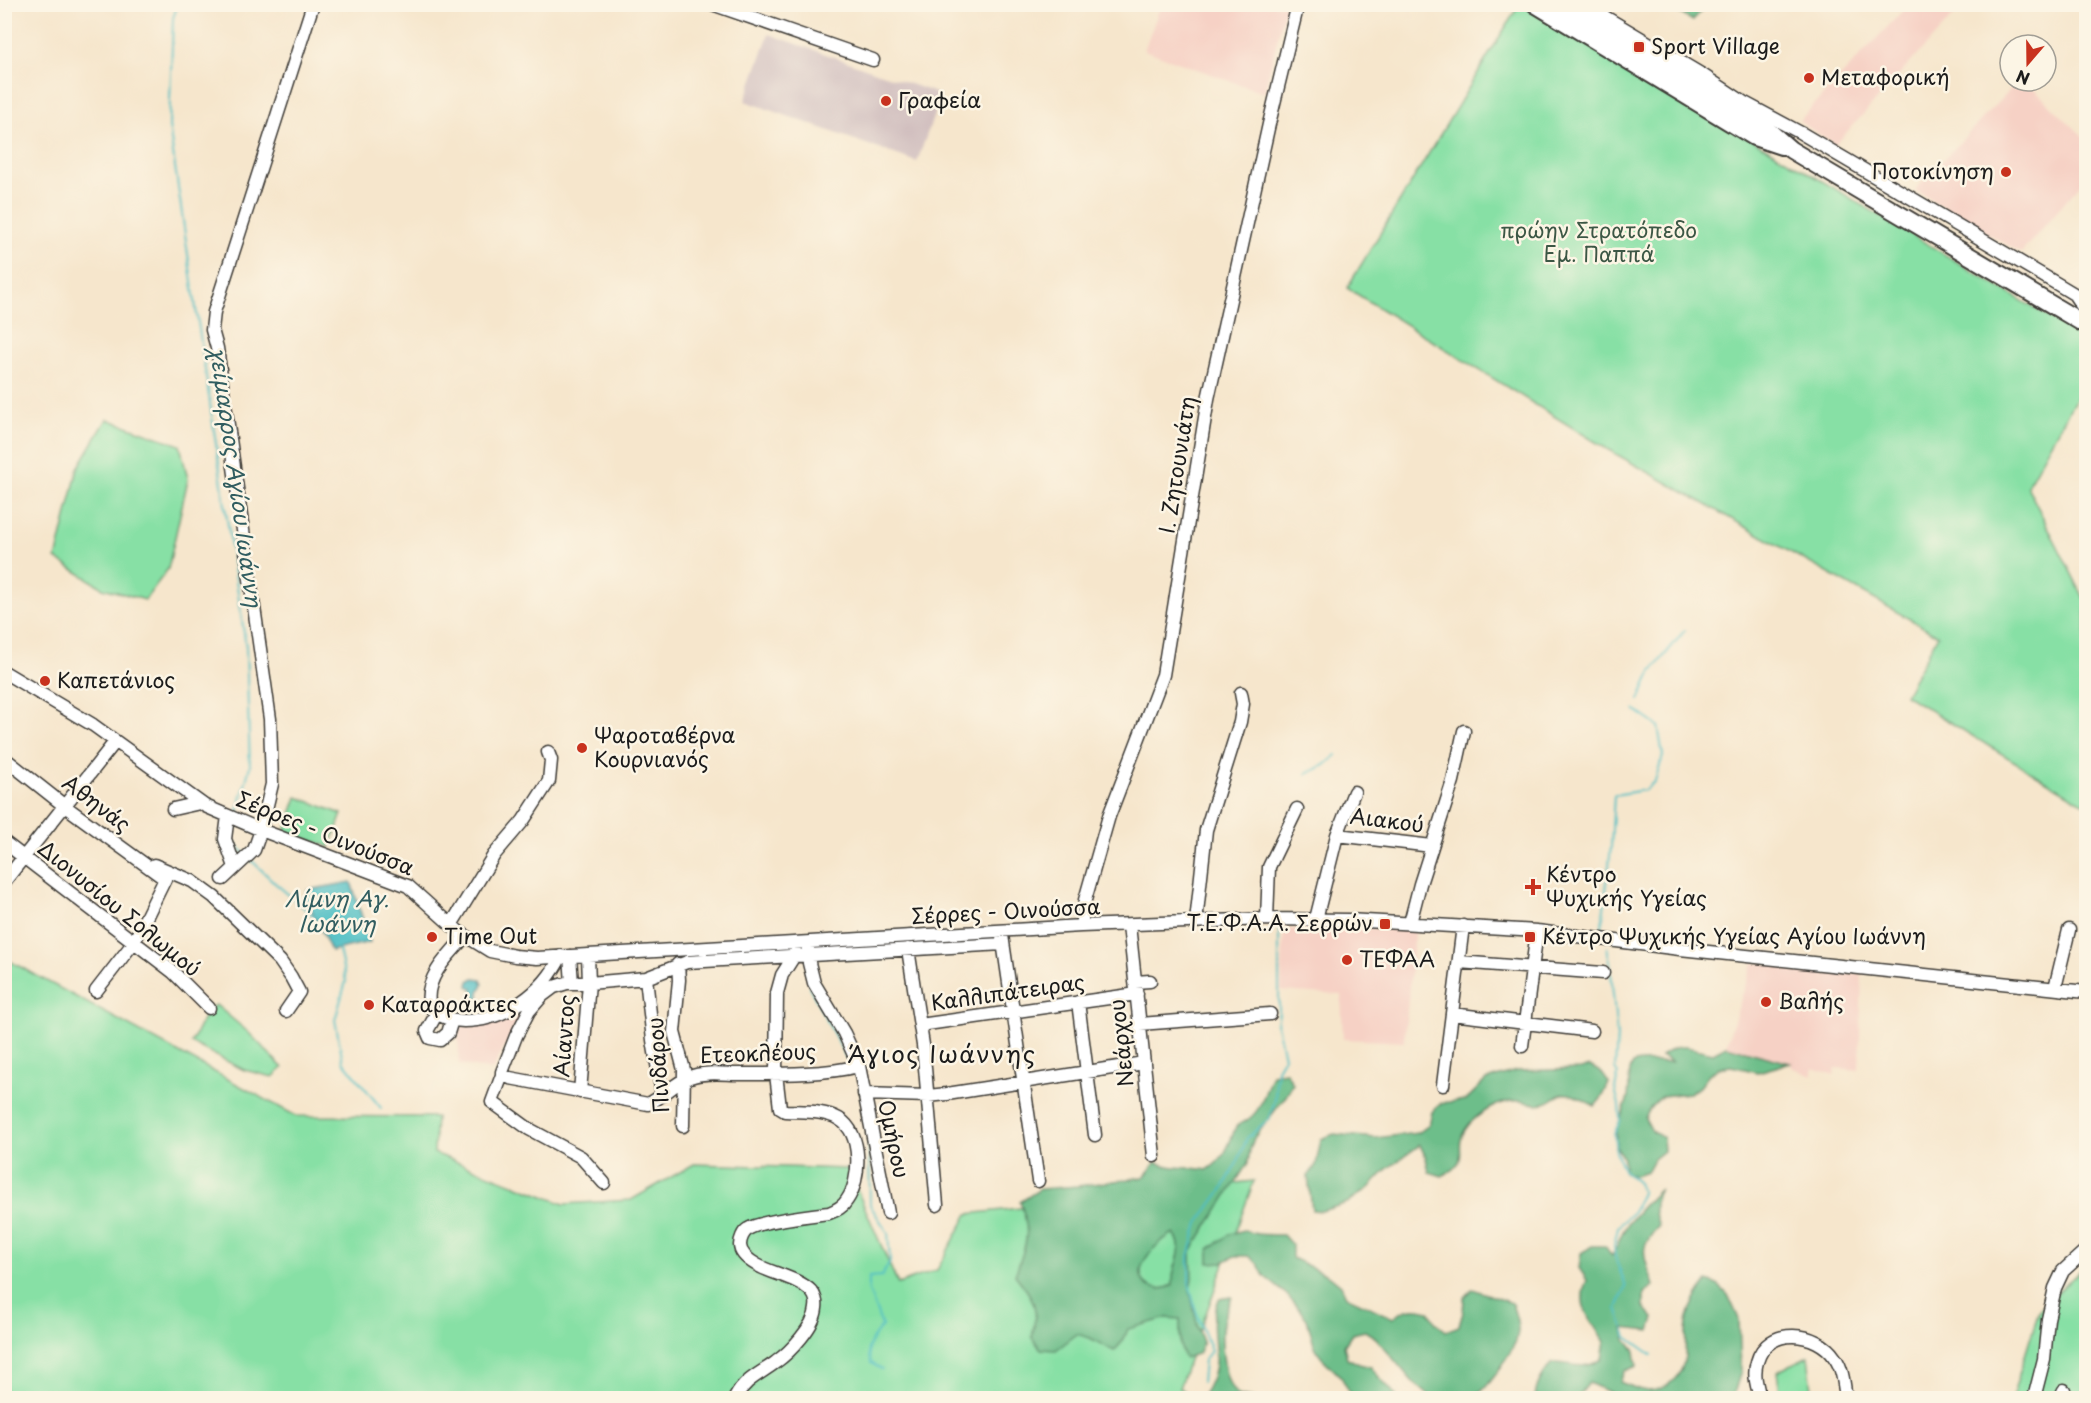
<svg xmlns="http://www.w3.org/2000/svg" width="2091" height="1403" viewBox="0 0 2091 1403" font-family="'Playpen Sans',sans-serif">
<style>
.built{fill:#f6d1c5}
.industrial{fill:#d1bfbf}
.green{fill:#87e0a5;stroke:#527e60;stroke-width:1.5}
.forest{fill:#6dbe8a;stroke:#446d53;stroke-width:1.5;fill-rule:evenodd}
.water{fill:#50bfc5;stroke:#366e70;stroke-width:1.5}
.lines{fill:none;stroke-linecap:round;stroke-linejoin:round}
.stream{stroke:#50bfc5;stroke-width:2}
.minor-casing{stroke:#3d3a36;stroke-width:15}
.major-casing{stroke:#3d3a36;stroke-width:20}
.minor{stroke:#fff;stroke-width:12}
.major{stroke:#fff;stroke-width:16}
.poi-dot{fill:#c8321e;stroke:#fcf5e5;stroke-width:2}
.labels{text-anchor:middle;stroke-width:5;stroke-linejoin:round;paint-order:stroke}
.poi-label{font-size:21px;fill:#1c1c1c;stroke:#fcf5e5;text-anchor:start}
.park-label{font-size:21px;fill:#3c5745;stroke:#fcf5e5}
.street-label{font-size:21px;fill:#1c1c1c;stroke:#fcf5e5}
.water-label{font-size:22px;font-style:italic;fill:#315d60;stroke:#fcf5e5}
.quarter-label{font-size:24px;letter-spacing:1.5px;fill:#1c1c1c;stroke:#fcf5e5}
</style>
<rect width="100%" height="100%" fill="#fcf5e5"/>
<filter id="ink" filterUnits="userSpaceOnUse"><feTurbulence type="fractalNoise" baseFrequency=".0167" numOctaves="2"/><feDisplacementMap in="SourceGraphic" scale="12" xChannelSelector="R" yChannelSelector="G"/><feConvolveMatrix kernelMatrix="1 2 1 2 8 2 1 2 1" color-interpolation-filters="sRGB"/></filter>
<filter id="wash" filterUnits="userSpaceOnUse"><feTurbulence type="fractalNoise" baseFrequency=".008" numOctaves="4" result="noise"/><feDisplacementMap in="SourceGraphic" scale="24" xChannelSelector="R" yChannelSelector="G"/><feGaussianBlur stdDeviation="1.35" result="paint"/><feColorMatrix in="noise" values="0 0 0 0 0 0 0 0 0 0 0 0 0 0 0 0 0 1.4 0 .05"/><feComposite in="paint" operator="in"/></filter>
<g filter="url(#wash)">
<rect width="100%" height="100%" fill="#f6e6cc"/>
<path class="built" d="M1161 5H1286L1264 93 1144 50Z
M1908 5H1947L1956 13 1835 145 1799 121Z
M2018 81H2025L2086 139V178L2021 253 1915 190Z
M1284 929H1415L1404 1042 1343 1039 1341 995 1281 991Z
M1753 962 1862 974 1859 1070 1836 1068 1834 1075 1814 1068 1812 1076 1791 1067 1790 1063 1726 1046Z
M527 1006 492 1070 459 1064 458 1023Z"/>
<path class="industrial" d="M769 34 941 95 917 162 745 101Z"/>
<path class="green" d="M1519 5H1528L2086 339V380L2027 486 2086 602V805L1905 695 1938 635 1607 449 1347 288Z
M107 419 180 445 188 479 168 569 145 600 103 588 56 559 78 468Z
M297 797 342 814 330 847 285 831Z
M4 958 296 1116 436 1117 434 1153 564 1204 631 1200 694 1164 848 1169 898 1284 937 1270 968 1214 1254 1181 1179 1388 1196 1398H5Z
M216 1005 248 1032 283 1068 273 1077 244 1070 191 1043 209 1008Z
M2086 1265V1398H2012L2039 1310Z
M1808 1356 1813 1398H1781L1777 1372Z"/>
<path class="forest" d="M1666 5H1705L1693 21Z
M1726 1046 1790 1063 1758 1072 1731 1066 1718 1068 1708 1076 1700 1087 1689 1093 1662 1096 1651 1107 1645 1118 1652 1131 1663 1138 1664 1151 1654 1159 1647 1172 1634 1176 1624 1172 1623 1159 1616 1146V1131L1628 1098 1630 1070 1633 1064C1644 1059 1658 1064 1672 1062L1661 1056 1672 1049 1679 1047H1686L1713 1053Z
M1590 1066 1602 1073 1609 1083 1603 1096 1595 1106C1588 1103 1576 1095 1569 1094 1558 1092 1553 1101 1544 1103 1535 1106 1529 1102 1521 1101 1501 1099 1475 1114 1465 1130 1452 1151 1474 1159 1442 1176L1429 1172 1426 1158 1420 1145 1387 1169 1369 1188 1347 1203 1322 1211 1312 1210 1308 1176 1316 1165 1321 1139 1334 1134 1375 1138 1418 1133 1429 1125 1432 1112 1441 1103 1466 1100 1486 1080 1516 1071 1581 1069Z
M1286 1072 1293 1084 1286 1096 1254 1138 1250 1150 1248 1163 1191 1251 1192 1278 1190 1290 1198 1329 1203 1342 1198 1354 1184 1358 1180 1345V1319L1167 1318 1128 1329 1123 1341 1114 1351 1090 1338 1077 1334 1056 1350 1041 1349 1032 1338C1038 1304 1036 1302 1015 1275 1026 1246 1032 1231 1020 1202L1040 1189 1078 1186 1144 1177 1156 1162C1172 1170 1189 1166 1207 1170 1225 1159 1229 1145 1236 1126 1263 1115 1262 1098 1272 1074ZM1174 1233C1188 1254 1170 1264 1173 1285 1161 1292 1140 1289 1141 1271 1142 1257 1162 1239 1174 1233Z
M1660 1189C1653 1203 1653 1212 1659 1226 1635 1250 1646 1259 1654 1286L1644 1293V1307L1654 1318 1650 1331 1623 1328 1626 1340 1635 1351 1637 1366 1625 1371 1620 1382C1628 1385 1639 1390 1647 1391 1667 1391 1683 1376 1685 1356 1686 1343 1685 1331 1688 1318 1691 1305 1699 1292 1708 1281L1719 1286 1728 1295 1739 1319 1741 1371 1733 1397 1735 1398H1622L1589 1383 1577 1398H1535C1536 1384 1543 1374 1552 1363 1573 1362 1582 1372 1602 1359L1605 1342C1591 1320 1575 1307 1587 1280L1579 1268 1581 1253 1592 1246H1605L1612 1256C1617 1248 1619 1238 1624 1230 1633 1215 1647 1202 1660 1189Z
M1244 1230C1257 1236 1269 1234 1283 1235L1292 1245V1258L1331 1277 1341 1285 1346 1296 1393 1318C1406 1308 1413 1307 1429 1311L1435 1322 1446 1331 1459 1326 1463 1312 1464 1298 1473 1289 1512 1303C1514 1312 1519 1322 1518 1331 1517 1348 1488 1389 1473 1398H1432L1412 1381 1376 1338 1365 1331 1352 1334 1344 1346 1347 1358 1359 1364 1371 1367C1378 1378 1388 1385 1396 1396L1395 1398H1353L1341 1377 1321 1357 1314 1345 1307 1319 1287 1295 1264 1276 1258 1264 1248 1256H1235L1223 1262 1209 1263V1249L1230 1234Z
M1232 1297C1229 1305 1224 1314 1223 1323 1220 1340 1223 1385 1238 1395 1243 1398 1251 1398 1256 1398H1201C1207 1389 1214 1376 1215 1364 1217 1337 1208 1327 1219 1299Z"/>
<path class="water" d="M351 882 370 942 331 951 305 896 308 890Z
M474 978 481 979 483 984 479 992V999L475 1000 473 989 468 986 469 981Z"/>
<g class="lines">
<path class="stream" d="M178 4 173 18 169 126 246 647 250 766 237 815
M1639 700 1652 671 1685 630
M1306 774 1325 765 1337 755
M231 840 244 853
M250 859 276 884 315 917
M1603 931 1602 926 1611 847 1614 795 1645 790 1655 781 1663 756 1658 726 1635 710
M1607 947 1610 962 1617 1036 1615 1069 1618 1074 1615 1089 1619 1105 1620 1121 1614 1134 1616 1152 1623 1170 1638 1183 1642 1193 1632 1213 1618 1227 1614 1245 1615 1257 1626 1287 1617 1308 1627 1337 1652 1355
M339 950 346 981 335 1020 343 1061 381 1108
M809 986 848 1061
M869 1144 870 1205 888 1233 890 1261 882 1276 869 1277V1291L882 1326C872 1339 865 1346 871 1363L882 1369
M1202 1382 1204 1360 1211 1351 1195 1308 1189 1283V1256L1198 1223 1222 1190 1238 1161 1247 1138 1269 1119 1275 1100 1277 1069 1284 1057 1277 1025 1279 1012V927"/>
</g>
</g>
<g filter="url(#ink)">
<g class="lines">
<defs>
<path id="minor" d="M712 4 873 60
M1583 4 1704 76 1743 102 1801 133 2059 285 2074 294 2086 312
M4 672 93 725 205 806 261 830 408 886 458 931 490 951 515 956 537 958 1081 926 1267 919 1348 920 1537 931 1680 949 2086 992
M4 758 66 807 165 879 134 942 96 991
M173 809 200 803
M228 816 225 839 235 867
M1337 835 1432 846
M4 842 173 972 209 1008
M154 865 192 881 214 897 280 961 291 977 299 992 286 1011
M223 879 254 850 261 830 272 784 270 719 217 348 212 330 214 312 313 4
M4 882 115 742
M1267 919 1269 867 1297 809
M1316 919 1337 835 1354 792
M1196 922 1206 830 1240 722 1243 704 1241 693
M1410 923 1420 884 1453 781 1464 731
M451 925 494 855 523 821 549 781 551 760 548 752
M1129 925 1154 1156
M1081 926 1085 900 1109 816 1163 675 1208 399 1269 124 1298 4
M1002 935 1038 1181
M466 936C449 954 422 980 430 1007 439 1017 450 1020 464 1021 505 1021 544 992 561 956
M808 948 809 963 814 983 844 1033 859 1066 888 1213
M908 949 923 1045 937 1205
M570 956 572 983
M1459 962 1603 973
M678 964 679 980 674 1032 684 1070 683 1126
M646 978 653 1040 662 1094
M1135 982 1150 981
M2055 988 2069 930
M1078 1002 1095 1135
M437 1013 427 1031 430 1038 440 1040 448 1033 452 1020
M1452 1014 1592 1031
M1140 1024 1270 1014
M920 1025 1137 994
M1522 1046 1537 931
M859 1066C821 1075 779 1074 740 1074 725 1074 704 1071 690 1077 674 1083 663 1097 648 1104L510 1078 502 1075V1072L516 1036 529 1011 542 996 554 987 567 983H589L646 978 687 962 1003 944
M502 1075 492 1102 529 1129 581 1157 604 1183
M1443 1085 1463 926
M580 1092 589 983 588 955
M864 1094 928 1096 947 1094 1144 1063
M735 1398C745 1379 760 1374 776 1362 790 1352 815 1326 816 1308 817 1302 815 1295 811 1291 798 1278 773 1274 757 1265 750 1261 740 1254 740 1245 740 1240 743 1232 748 1229 759 1221 813 1215 829 1213 837 1210 843 1207 847 1200 861 1180 863 1133 839 1119 824 1110 802 1112 785 1111L780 1108 776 1074 777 993 782 975 796 953
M1760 1398C1757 1386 1753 1374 1757 1362 1767 1325 1818 1331 1835 1358 1843 1369 1844 1385 1846 1398
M2034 1398 2044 1359 2048 1319 2055 1288 2063 1271 2086 1250
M2060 1398 2064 1390"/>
<path id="major" d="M1535 4 1754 137 1781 146
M1559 4 1762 125 1791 150 2086 325"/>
</defs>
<use href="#minor" class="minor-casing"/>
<use href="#major" class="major-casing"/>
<use href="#minor" class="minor"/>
<use href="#major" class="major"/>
</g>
</g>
<g class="poi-dot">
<rect x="1633" y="41" width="12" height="12" rx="3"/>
<circle cx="1809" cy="78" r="6"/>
<circle cx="886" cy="101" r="6"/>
<circle cx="2006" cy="172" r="6"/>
<circle cx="45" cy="681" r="6"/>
<circle cx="582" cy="748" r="6"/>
<path d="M1530 878h6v6h6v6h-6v6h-6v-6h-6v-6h6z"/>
<rect x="1379" y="918" width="12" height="12" rx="3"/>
<circle cx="432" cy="937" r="6"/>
<rect x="1524" y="931" width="12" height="12" rx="3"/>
<circle cx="1347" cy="960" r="6"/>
<circle cx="1766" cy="1002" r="6"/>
<circle cx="369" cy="1005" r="6"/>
</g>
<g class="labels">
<g class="poi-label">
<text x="1651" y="54">Sport Village</text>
<text x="1821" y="85">Μεταφορική</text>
<text x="898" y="108">Γραφεία</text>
<text x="1994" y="179" text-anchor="end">Ποτοκίνηση</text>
<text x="57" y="688">Καπετάνιος</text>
<text x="594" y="743">Ψαροταβέρνα<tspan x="594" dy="24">Κουρνιανός</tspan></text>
<text x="1546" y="882">Κέντρο<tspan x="1546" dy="24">Ψυχικής Υγείας</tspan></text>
<text x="1373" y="931" text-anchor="end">Τ.Ε.Φ.Α.Α. Σερρών</text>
<text x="444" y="944">Time Out</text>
<text x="1542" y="944">Κέντρο Ψυχικής Υγείας Αγίου Ιωάννη</text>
<text x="1359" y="967">ΤΕΦΑΑ</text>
<text x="1778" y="1009">Βαλής</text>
<text x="381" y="1012">Καταρράκτες</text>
</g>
<g class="park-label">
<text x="1599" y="238">πρώην Στρατόπεδο<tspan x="1599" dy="24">Εμ. Παππά</tspan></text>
</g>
<g class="street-label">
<text transform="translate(1178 465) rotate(-81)" y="7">Ι. Ζητουνιάτη</text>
<text transform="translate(96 804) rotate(37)" y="7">Αθηνάς</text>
<text transform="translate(1387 821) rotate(7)" y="7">Αιακού</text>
<text transform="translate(325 834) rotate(22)" y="7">Σέρρες - Οινούσσα</text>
<text transform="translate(119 909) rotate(39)" y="7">Διονυσίου Σολωμού</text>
<text transform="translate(1006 912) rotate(-3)" y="7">Σέρρες - Οινούσσα</text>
<text transform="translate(1008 993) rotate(-8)" y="7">Καλλιπάτειρας</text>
<text transform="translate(565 1036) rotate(-86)" y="7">Αίαντος</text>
<text transform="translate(1122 1043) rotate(-96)" y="7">Νεάρχου</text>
<text transform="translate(758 1054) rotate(-2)" y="7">Ετεοκλέους</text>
<text transform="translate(659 1065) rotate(-94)" y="7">Πινδάρου</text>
<text transform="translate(893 1139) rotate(78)" y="7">Ομήρου</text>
</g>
<g class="water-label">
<text transform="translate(236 477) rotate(82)" y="8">χείμαρρος Αγίου Ιωάννη</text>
<text x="337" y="907">Λίμνη Αγ.<tspan x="337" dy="25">Ιωάννη</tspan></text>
</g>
<g class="quarter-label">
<text x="942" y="1063">Άγιος Ιωάννης</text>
</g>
</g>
<rect width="2091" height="1403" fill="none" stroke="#fcf5e5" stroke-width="24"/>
<g transform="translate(2028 63) rotate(200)"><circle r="28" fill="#fcf5e5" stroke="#a29e95" stroke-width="1.5"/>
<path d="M0-4.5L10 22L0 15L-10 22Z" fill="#c8321e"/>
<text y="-9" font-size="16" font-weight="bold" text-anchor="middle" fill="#1c1c1c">N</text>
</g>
</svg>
